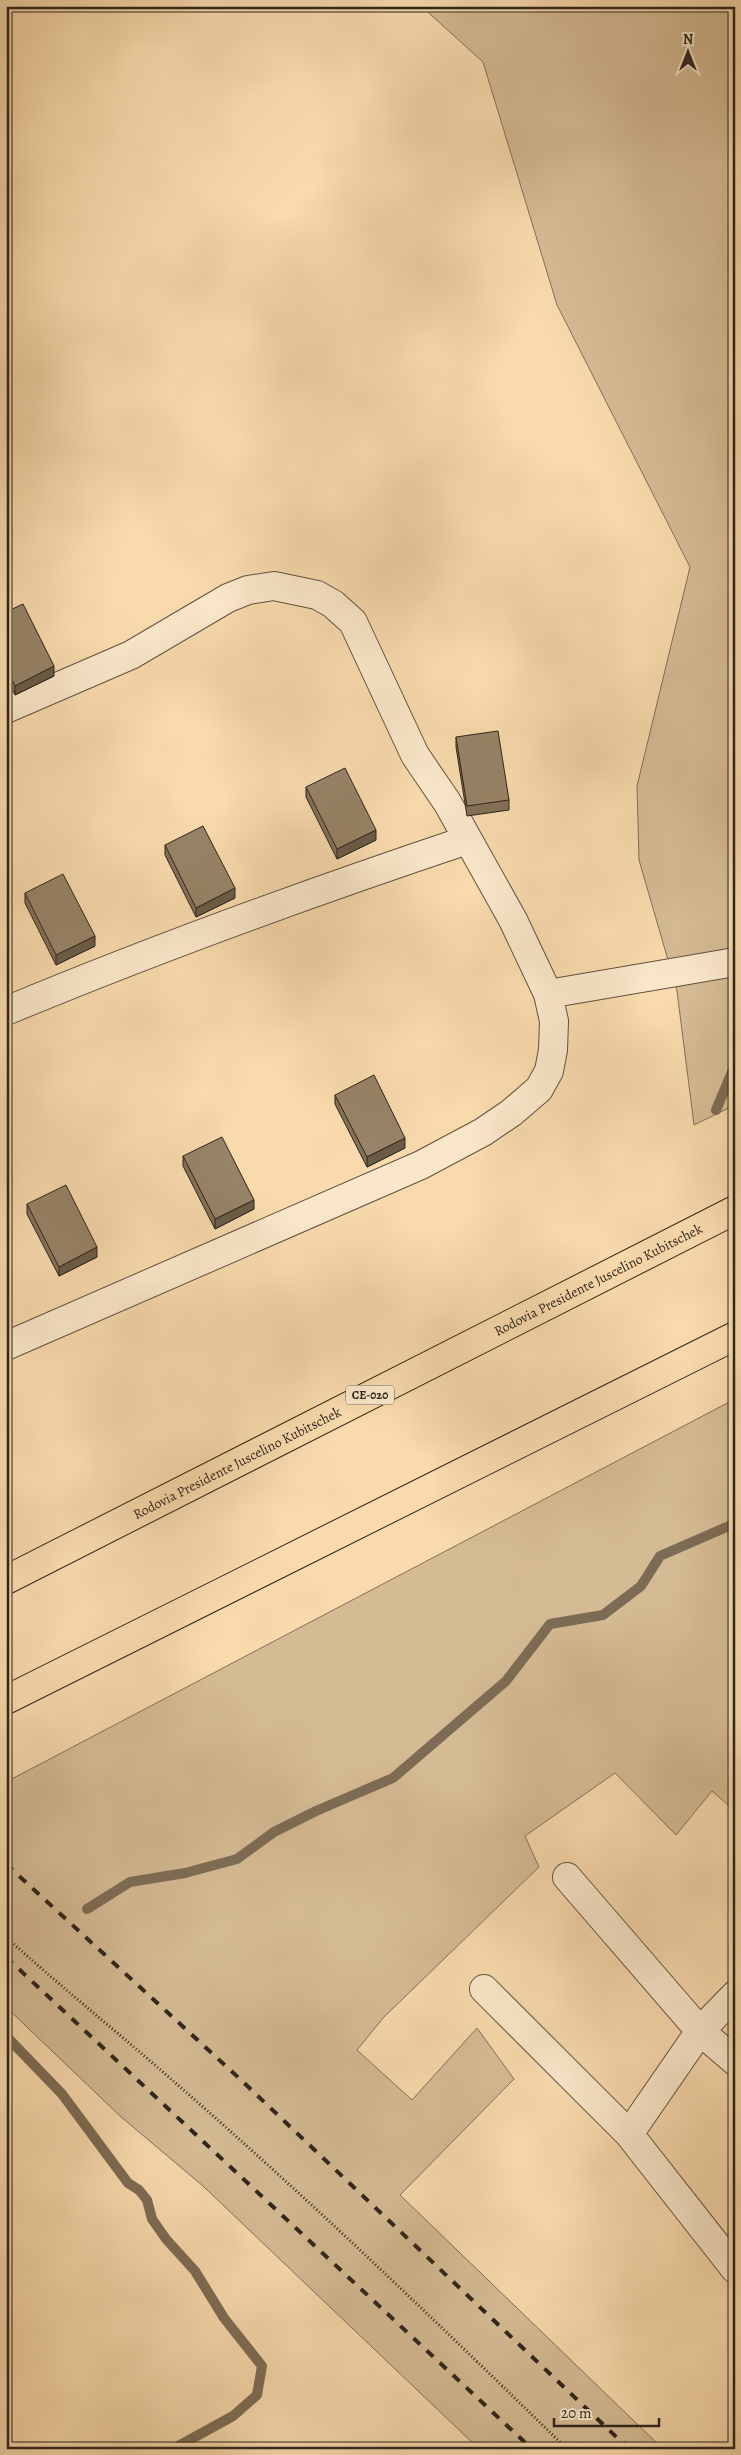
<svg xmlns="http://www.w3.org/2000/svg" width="741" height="2455" viewBox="0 0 741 2455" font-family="Alegreya,serif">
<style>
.green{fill:#d5bb94;stroke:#817058}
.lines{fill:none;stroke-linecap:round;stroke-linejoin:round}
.stream{stroke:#7d6c55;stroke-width:10}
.minor-casing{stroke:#605240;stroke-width:30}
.highway-casing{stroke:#2d251b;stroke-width:30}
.path{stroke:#2d251b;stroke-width:3;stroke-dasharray:1 2.5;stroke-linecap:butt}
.minor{stroke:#fae7ca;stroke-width:28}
.highway{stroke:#f8daad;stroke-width:28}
.rail{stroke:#2d251b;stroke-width:4;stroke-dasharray:9 9;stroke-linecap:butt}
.wall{fill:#827159;stroke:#2d251b}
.shaded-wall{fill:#6a5c48;stroke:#2d251b}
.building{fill:#978367;stroke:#2d251b}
.labels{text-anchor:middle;stroke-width:4;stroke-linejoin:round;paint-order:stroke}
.shield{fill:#fae7ca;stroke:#6a5f50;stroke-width:1}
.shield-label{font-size:12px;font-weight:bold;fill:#2d251b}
.street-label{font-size:14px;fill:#2d251b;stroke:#fae7ca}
</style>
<rect width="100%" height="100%" fill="#f8daad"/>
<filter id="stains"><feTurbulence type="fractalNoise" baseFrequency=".004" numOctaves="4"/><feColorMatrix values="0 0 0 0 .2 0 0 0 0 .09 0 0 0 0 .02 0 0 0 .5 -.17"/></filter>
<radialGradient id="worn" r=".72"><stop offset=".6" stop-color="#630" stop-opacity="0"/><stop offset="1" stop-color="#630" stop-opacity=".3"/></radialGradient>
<path class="green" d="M421 6H735V1105L694 1125 677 991 639 860 637 786 690 567 557 305 483 62Z
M735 1399V1811L712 1791 676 1835 615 1773 525 1836 539 1867 384 2017 357 2050 412 2100 477 2028 514 2079 400 2195 663 2449H479L203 2186 120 2116 6 2007V1782Z"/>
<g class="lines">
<path class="stream" d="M735 824V857
M716 1110 735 1065
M87 1909 130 1882 185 1873 237 1859 274 1832 316 1811 393 1778 506 1681 550 1624 603 1615 641 1586 660 1556 729 1526H735
M6 1985 8 1983
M6 2036 62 2094 128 2183 139 2190 147 2200 152 2219 166 2239 195 2271 224 2318 262 2366 257 2395 233 2416 173 2449"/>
<defs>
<path id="minor" d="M6 709 131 655 228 598 248 590 274 586 317 595 333 604 353 622 415 755 447 802 513 920 548 994 554 1021 553 1050 549 1071 539 1089 511 1113 483 1132 421 1165 6 1346
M548 994 735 962
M6 1011C157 948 312 892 467 840
M567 1877 700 2031 735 2061
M484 1989 629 2134 735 2269
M629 2134 700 2031 735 1995"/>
<g id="highway">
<path id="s1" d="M6 1580 735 1210"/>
<path d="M6 1700 735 1336"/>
</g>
</defs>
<use href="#minor" class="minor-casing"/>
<use href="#highway" class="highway-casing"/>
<path class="path" d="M6 1937C60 1986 116 2031 171 2079 307 2197 438 2323 567 2449"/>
<use href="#minor" class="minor"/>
<use href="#highway" class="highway"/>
<path class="rail" d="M6 1864 240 2079 629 2449
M6 1957 532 2449"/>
</g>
<path class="wall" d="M6 612 54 676 15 695 6 677Z
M456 737 509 800V810L467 816 456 747Z
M306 787 376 840 337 859 306 797Z
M165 845 235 898 196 917 165 855Z
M25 893 95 946 56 965 25 903Z
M335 1095 405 1148 367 1167 335 1104Z
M183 1156 254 1209 215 1229 183 1166Z
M27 1204 97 1257 59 1276 27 1214Z"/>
<path class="shaded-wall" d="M54 666V676L15 695V686Z
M376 830V840L337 859V849Z
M235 888V898L196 917V908Z
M95 936V946L56 965V955Z
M405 1138V1148L367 1167V1157Z
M254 1200V1209L215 1229V1219Z
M97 1247V1257L59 1276V1267Z"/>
<path class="building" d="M23 604 54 666 15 686 6 667V612Z
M498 731 509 800 467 806 456 737Z
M345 768 376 830 337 849 306 787Z
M203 826 235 888 196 908 165 845Z
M63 874 95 936 56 955 25 893Z
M374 1075 405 1138 367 1157 335 1095Z
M222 1137 254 1200 215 1219 183 1156Z
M66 1185 97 1247 59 1267 27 1204Z"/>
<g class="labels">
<rect class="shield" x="346" y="1385.5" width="48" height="19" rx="4"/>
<g class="shield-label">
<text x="370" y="1399">CE-020</text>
</g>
<g class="street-label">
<text dy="5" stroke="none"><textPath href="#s1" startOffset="664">Rodovia Presidente Juscelino Kubitschek</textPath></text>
<text dy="5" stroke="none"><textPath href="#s1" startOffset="259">Rodovia Presidente Juscelino Kubitschek</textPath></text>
</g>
</g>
<rect width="741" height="2455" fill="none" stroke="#f8daad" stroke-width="25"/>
<rect x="8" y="8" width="726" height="2440" fill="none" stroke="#2d251b" stroke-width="2.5"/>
<rect x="12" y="12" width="716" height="2430" fill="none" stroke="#2d251b"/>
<g transform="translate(688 52)" stroke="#fae7ca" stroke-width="4" paint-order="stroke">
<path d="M0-4L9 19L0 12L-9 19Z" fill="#2d251b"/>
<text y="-8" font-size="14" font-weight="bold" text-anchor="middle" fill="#2d251b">N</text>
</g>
<path d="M554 2418v8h105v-8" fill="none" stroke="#2d251b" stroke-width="2.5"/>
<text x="561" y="2418" font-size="15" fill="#2d251b" stroke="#fae7ca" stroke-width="4" paint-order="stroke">20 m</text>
<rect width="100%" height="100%" filter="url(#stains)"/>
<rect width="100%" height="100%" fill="url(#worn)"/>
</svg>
